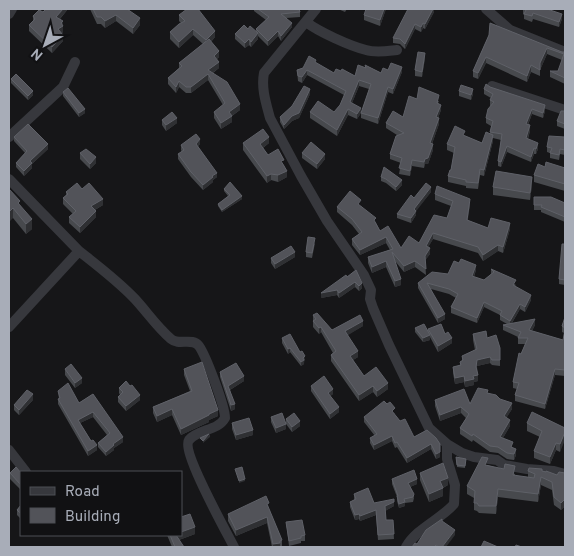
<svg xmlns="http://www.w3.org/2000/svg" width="574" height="556" viewBox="0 0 574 556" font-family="Overpass,sans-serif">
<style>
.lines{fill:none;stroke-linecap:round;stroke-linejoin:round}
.minor{stroke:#37383d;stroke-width:10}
.wall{fill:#47494d}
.shaded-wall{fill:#2f3033}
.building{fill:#525359;stroke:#5f6168}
</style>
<rect width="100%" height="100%" fill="#161618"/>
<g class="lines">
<path class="minor" d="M316 9 264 73C261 88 266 103 270 118L301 176 327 221 364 275 371 290 370 299 373 308 389 345 429 428 447 444 462 453 474 457 497 460 504 465 527 469 554 471 565 474
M486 9 510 30 565 52
M9 14 12 9
M306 22C319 32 350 46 366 50 376 53 387 51 397 50
M492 86 565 110
M9 137 63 87 75 62
M9 179 79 251 9 327
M79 251C98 266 118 281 135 299 147 312 157 327 171 339 179 346 192 337 199 346 206 356 225 406 225 418 218 431 198 429 189 440 181 451 227 533 234 547
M9 450 26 472
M406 547C417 528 440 520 454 504L455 485 447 459V444"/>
</g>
<path class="wall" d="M46 9H68L60 19 63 25V32L62 33 63 41 52 53 29 31V25L33 21V16L43 12Z
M90 9H127L140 25 133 34 116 21 105 28 101 24H97Z
M254 9H299L300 12V17L286 18 292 27 281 41 278 36 268 46 258 36V39L251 47 249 45 245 48 235 39V34L248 29 256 32V29L266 20 254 11Z
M338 9H347L345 12Z
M386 9 380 26 364 20V15Z
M434 9V12L425 29 423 28 421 32 415 29 405 49 400 44 393 43V38Z
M523 9 562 19 559 27 533 19 532 22 524 19V15L523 14Z
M179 15 215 37 211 42 219 57 217 59 219 68 213 73 240 110 232 116V122L221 129 214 118V112L223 105 208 80 191 93H186L179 87 176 93 168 84V78L179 68V63L203 44 193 35 179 48 170 39V32L181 23 179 21Z
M490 23 562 52H565V84L550 77V71H558L562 60 547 54 540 70V76L531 72 527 82 486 63 478 79 473 77V71L489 35Z
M425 58 422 77 415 76V70Z
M316 63 334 73 341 71 355 76 365 68V65L381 73 388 70 402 72 393 94 388 92 378 124 361 118V113L369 89 359 86 352 103 361 113 357 119 348 115 337 136 310 118V112H334L340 105 344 95 307 75 302 83 298 81 297 70Z
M11 79 33 95 28 100 11 83Z
M490 87 545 111 543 118 532 114 528 125 530 131 528 139 538 149 536 154H534L531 162 507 152 501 167 498 166V161L501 140 493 138V141L484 176 480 175 478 189 466 188V186L448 182V176L451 170 454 153 447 150V144L465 136 482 143 490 134 491 126 486 123V118L491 106H490V100L491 98 484 94V89Z
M459 91 473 94 471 100 459 96Z
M63 92 85 113 79 117 63 96Z
M310 94 299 118 292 121 284 129 280 122V117Z
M417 99 439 101 438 103 441 110 438 118 439 124 432 144 433 150 428 164H425L424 168 412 166 410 176 399 174 401 163 390 159V154L397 135 386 128V123L403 117Z
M565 111V129L557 126V121Z
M162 120 177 123 166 131 162 125Z
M14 137 48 149 32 164V168L24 176 16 167V163L25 153 14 141Z
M565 137V155L560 154 559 160 550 158V153L547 152V147Z
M243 143H269L263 148 268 155 284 165 287 177 278 182 271 180 267 183 243 150Z
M200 144 198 146 217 177 213 180V182L203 190 191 177 178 159V154L182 152 181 150V145Z
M80 153 96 163 90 169 80 159Z
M302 153 325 159 317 169 302 158Z
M545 167 565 168V191L534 182V175Z
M381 177 402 185 396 191 386 183 381 181Z
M532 185 530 200 493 195V187Z
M9 189 20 205 32 229 26 234 13 218Z
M82 189 103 205 95 210 96 217 80 233 69 223V217L73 214 63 204V198L66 195V192Z
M224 189 242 199 222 212 218 206V204L228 196 224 191Z
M431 192 416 210V215L411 223 397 218V214L414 198Z
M435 194 470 205 467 220 488 228 510 229 503 253 498 251 483 261 478 253 433 239 428 247 430 254 425 260 426 275 415 267 404 272 395 261 401 285 395 287 386 267 372 273 368 263V257L390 250 386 243 360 255 352 245V239L359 234 352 225 337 212V207L361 206 376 223 380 231 401 248 419 243 447 218 451 206 435 200Z
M534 197 565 203V222L541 212V210H534Z
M315 243 312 258 306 257V252Z
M565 244V285L559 284V279Z
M295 257 275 269 271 263V258Z
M491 269 516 285 515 286 531 300 525 312 520 309 512 323 535 325 532 331 563 340 564 333 562 332V326L565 317V376L555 375 545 409 515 401V395L517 389 513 388V382L521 354 525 344H518V337L503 330V325L507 324 500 320V315L484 307 477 323 451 313V307L456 298 449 294 431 289 445 319 438 323 418 288V283L448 274 476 270 474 277 484 280 491 274Z
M356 270 362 288 359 291 355 287 339 298 337 295 321 298Z
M313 315 332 330 363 326 347 335 358 357 353 360 364 376 388 389 377 397 373 392 359 401 331 361V355L333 353 321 332 319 334 313 327Z
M415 328 428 332V329L445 334 452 343 438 352 430 337V340L423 342 415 332Z
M473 334 487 338 500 348V366L492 365 490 363 477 366 478 381 474 382V385L465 387 464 382 455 384 453 373V367L460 366V362L462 361V356L475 350 473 340Z
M282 338 300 352 305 360 304 361V364L301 366 290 352 288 354 282 343Z
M65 369 82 383 75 388 65 375Z
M184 369 218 416 209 420V422L181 435 172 415 157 422 153 413V407L190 391 184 375Z
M220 372 244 381 230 390 235 409 231 411 220 377Z
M311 386 333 394 330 396 339 412 330 419 311 391Z
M119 388 140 400 126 411 118 402V397L120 395 119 393Z
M58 391 79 403 93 394 123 442 114 448V450L106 456 98 447V443L107 435 93 417 80 423 97 450 88 456 58 404V399H59Z
M488 393 500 399 512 409 506 418 510 426 503 438 513 448 516 455 514 460 507 459 498 453 490 452 473 440 472 442 460 434V428L466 418 461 413 440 421 435 406V400L470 404Z
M33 400 19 415 14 410V405Z
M395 413 394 414 414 437 427 430 440 457 436 459 431 449 407 463 397 447 395 448 392 441 374 450 370 443V438L375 436 364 422V417Z
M271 417 286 423V419L300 426 292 432 286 424V429L276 433 271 422Z
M232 423 253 435 236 440 232 429Z
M527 423 565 428 560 452 556 450 550 464 534 458V451L540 437 527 431Z
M456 457 466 459 465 468 457 467Z
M488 465 515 474V476L528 477V471H542L557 475 565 473V508L564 507 561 510 554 505 552 490 541 485 538 502 498 497 496 514 479 513 477 511 474 510V498L467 494V486Z
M10 473H21V490L10 479Z
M420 473 448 485 443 488V496L429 502 420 480Z
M392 479 417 484 410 487 414 498 413 502 405 503V506L399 508 397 501V497L392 484Z
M354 494 374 503 394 506 385 511 386 520H393L394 539 378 540 376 515 360 521 359 519 355 520 350 507V502L354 500Z
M21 505V519L17 515V510Z
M269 509 282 540V547H272L267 523 236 536 228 521V514Z
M286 522 305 535V541H301V543L289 546Z
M195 534 179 540 184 547H172L167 535Z"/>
<path class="shaded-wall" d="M63 9H68L56 23V17Z
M384 9H386L380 26V20Z
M433 9H434V12L425 29V24Z
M562 14V19L559 27V22Z
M116 15V21L105 28V21Z
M140 18V25L133 34V28Z
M63 21V32L58 36V29Z
M292 23V27L281 41V36Z
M423 23V28L421 32V27Z
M415 24V29L405 49V44Z
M193 29V35L179 48V42Z
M215 31V37L206 47V40Z
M278 31V36L268 46V41Z
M258 33V39L251 47V42Z
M63 35V41L52 53V47Z
M249 39V45L245 48V43Z
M547 48V54L540 70V63Z
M219 51V57L214 62V56Z
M425 53V58L422 77V72Z
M486 57V63L478 79V73Z
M219 62V68L208 76V70Z
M531 65V72L527 82V76Z
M402 67V72L393 94V89Z
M307 70V75L302 83V77Z
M208 74V80L191 93V87Z
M359 80V86L350 108V102Z
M179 81V87L176 93V87Z
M388 87V92L378 124V118Z
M310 89V94L299 118 292 121 284 129V125Z
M473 89V94L471 100V95Z
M33 91V95L28 100V96Z
M240 104V110L230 117 232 116V122L221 129V123L229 112Z
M441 105V110L436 123V117Z
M545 105V111L543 118V113Z
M361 108V113L357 119V114Z
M85 109V113L79 117V113Z
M348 109V115L337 136V130Z
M532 109V114L526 129V124Z
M177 118V123L166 131V125Z
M439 118V124L430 149V143Z
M530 125V131L526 143V138Z
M493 135V141L484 176V170Z
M269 137V143L260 150V144Z
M200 139V144L196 148V144Z
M538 143V149L536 154V149Z
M48 144V149L32 164V168L24 176V171L30 161Z
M433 144V150L428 164H425L424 168 425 159Z
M507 146V152L501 167V162Z
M534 148V154L531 162V157Z
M325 154V159L317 169V164Z
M96 157V163L90 169V164Z
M412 160V166L410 176V171Z
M287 171V177L278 182V175Z
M217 173V177L213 180V182L203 190V185L212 176Z
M271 174V180L267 183V176Z
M532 177V185L530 200V193Z
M402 180V185L396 191V187Z
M431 187V192L414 214V209Z
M242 196V199L222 212V210Z
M103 199V205L91 212V206Z
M470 199V205L467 226V220Z
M13 208V218L9 222V212Z
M96 211V217L80 233V227Z
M416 211V215L411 223V218Z
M32 219V229L26 234V224Z
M510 223V229L503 253V247Z
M433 233V239L426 251V246Z
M386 237V243L360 255V250Z
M498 245V251L483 261V255Z
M430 248V254L425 261V256Z
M295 252V257L275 269V264Z
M386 261V267L372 273V267Z
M415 261V267L404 272V266Z
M476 265V270L472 281V276Z
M401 279V285L395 287V281Z
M355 282V287L339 298V293Z
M362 283V288L359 291V286Z
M337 290V295L321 298V293Z
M531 295V300L525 312V307Z
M484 302V307L477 323V318Z
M520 304V309L510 326V321Z
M445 314V319L438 323V318Z
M535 319V325L529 336V330Z
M363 321V326L345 337V331Z
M321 327V332L319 334V328Z
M430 335V340L423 342V338Z
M452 338V343L438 352V346Z
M290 348V352L288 354V349Z
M358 351V357L350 362V356Z
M305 356 304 364 301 366V362L303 358Z
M490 357V363L477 366 476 373 477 360Z
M555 369V375L545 409V404Z
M478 375V381L474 382V385L465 387V381L473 376Z
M244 376V381L228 391V386Z
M464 376V382L455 384V378Z
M82 378V383L75 388V383Z
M388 383V389L377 397V391Z
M373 386V392L359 401V395Z
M333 389V394L328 398V393Z
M33 394V400L19 415V410Z
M140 395V400L126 411V406Z
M512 403V409L504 422V416Z
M235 404V409L231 411V405Z
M339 407V412L330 419V414Z
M461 407V413L440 421V415Z
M172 409V415L157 422V416Z
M218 410V416L209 420V422L181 435V429Z
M93 412V417L78 424V420Z
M510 420V426L500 443V437Z
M300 421V426L292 432V427Z
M286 424V429L276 433V428Z
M253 430V435L236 440V435Z
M565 432V440L560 452V444Z
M210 434V437L203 443V441Z
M392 436V441L374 450V445Z
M123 437V442L114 448V450L106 456V452L113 444Z
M556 443V450L550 464V457Z
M431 444V449L407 463V458Z
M97 445V450L88 456V451Z
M516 449V455L514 460V454Z
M440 452V457L436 459V454Z
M541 477V485L538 502V494Z
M448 478V485L440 489V481Z
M245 479V481L239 483V481Z
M417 479V484L408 488V483Z
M443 488V496L429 502V494Z
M498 489V497L496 514V506Z
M564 500V507L561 510V503Z
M394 502V506L385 511V506Z
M405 502V506L399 508V504Z
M376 510V515L360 521V516Z
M359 514V519L355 520V515Z
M267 517V523L236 536V530Z
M195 527V534L176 541V535H181V532Z
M455 530V535L446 547H442Z
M280 543V547H273V544Z"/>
<path class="building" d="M46 9H63L56 17 63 21 61 23 63 26 58 29 63 35 52 47 29 25 35 19 33 16 39 10 43 12Z
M93 9H127L140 18 133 28 116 15 105 21 101 17H97Z
M187 9H198L215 31 206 40 193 29 179 42 170 32 179 24 185 21 179 15Z
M258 9H299L300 12 281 14 292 23 281 36 278 31 268 41 256 29 269 17Z
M366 9H384L380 20 364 15Z
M408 9H433L425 24 423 23 421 27 415 24 405 44 400 39 393 38Z
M523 9H547L562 14 559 22 533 13 532 16 524 14 526 10Z
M490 23 562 52H565V78L550 71H558L564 54 547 48 540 63V70L531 65 527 76 486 57 478 73 473 71 489 35Z
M244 25 248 29 250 26 258 33 251 42 249 39 245 43 235 34Z
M209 39 219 51 214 56 219 62 208 70 227 82 240 104 229 112 232 116 221 123 214 112 225 103 208 74 191 87H186L179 81 176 87 168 78 182 66 179 63Z
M418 52 425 53 422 72 415 70Z
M309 56 316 60 315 62 334 73 336 69 341 71 342 69 355 76 358 65 366 68 365 65 381 73 383 68 388 70 391 63 402 67 393 89 388 87 378 118 361 113 371 84 359 80 350 102 361 108 357 114 348 109 337 130 310 112 318 101 334 112 340 105 346 91 307 70 302 77 298 76 297 70 303 68Z
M16 74 33 91 28 96 11 79Z
M486 84 490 87 545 105 543 113 532 109 526 124 530 125 526 138 538 143 536 149 534 148 531 157 507 146 501 162 498 161 502 134 490 132 493 121 486 118 488 109 494 102 490 100 493 94 484 89Z
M461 85 473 89 471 95 459 91Z
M304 86 310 89 299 113 292 116 284 125 280 117 292 106Z
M419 87 439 95 437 103 441 105 436 117 439 118 430 143 433 144 428 158 425 159 424 162 412 160 410 171 399 168 402 158 390 154 396 136 404 133 386 123 393 111 403 117 409 96 417 99Z
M68 88 85 109 79 113 63 92Z
M561 111H565V124L557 121Z
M172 112 177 118 166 125 162 120Z
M28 124 48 144 30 161 32 163 24 171 16 163 27 151 14 137Z
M455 126 465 131 463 135 482 143 486 132 493 135 484 170 480 169 478 183 466 182V180L448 176 450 170H451L455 147 447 144Z
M263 129 269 137 260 144 268 155 278 149 284 160 281 161 287 171 278 175 271 174 267 176 243 143Z
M196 134 200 139 196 144 217 173 212 176 213 177 203 185 191 172 178 154 184 150 181 145Z
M549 136 565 137V150L560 149 559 155 550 153 552 148 547 147Z
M311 142 325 154 317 164 302 153Z
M86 149 96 157 90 164 80 153Z
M546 162 565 168V184L534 175 538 164 545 167Z
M384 167 402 180 396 187 386 179 381 177Z
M496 171 532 177 530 193 493 187Z
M230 182 242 196 222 210 218 204 230 195 224 189Z
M77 183 82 189 89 183 103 199 91 206 96 211 80 227 69 217 76 211 63 198 68 194 66 192Z
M426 183 431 187 414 209 416 211 411 218 397 214 411 195 414 198Z
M437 186 470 199 467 220 488 228 491 218 510 223 503 247 498 245 483 255 478 247 433 233 426 246 430 248 425 256 426 269 415 261 404 266 392 252 401 279 395 281 386 261 372 267 368 257 393 249 386 237 360 250 352 239 362 232 352 219 337 207 350 191 361 200 358 204 376 218 374 220 380 231 388 226 401 248 409 236 419 243 434 215 447 218 453 201 435 194Z
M9 189 20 201 18 203 32 219 26 224 13 208 9 212Z
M534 197H551L565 203V217L541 207 542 205H534Z
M308 237 315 238 312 253 306 252Z
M562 244H565V280L559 279Z
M291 246 295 252 275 264 271 258Z
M461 259 476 265 472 276 484 280 494 272 491 269 516 280 513 285 531 295 525 307 520 304 510 321 500 315 502 311 484 302 477 318 451 307 458 294 449 289 427 283 445 314 438 318 418 283 432 272 448 274 454 261 459 263Z
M356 270 362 283 359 286 355 282 339 293 337 290 321 293 346 275 347 277Z
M317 313 332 330 360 315 363 321 345 331 358 351 350 356 364 376 376 367 388 383 377 391 373 386 359 395 331 355 336 351 321 327 319 328 313 321 316 319 313 315Z
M565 317V328L562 326Z
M535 319 529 330 563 340 565 330V370L555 369 545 404 515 395 519 383 513 382 519 353 521 354 528 338H518L521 332 503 325Z
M424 324 430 335 423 338 415 328Z
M441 324 445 334 448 332 452 338 438 346 428 329Z
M486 331 487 338 496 335 500 348V360H492L490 357 477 360 476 367 478 375 473 376 474 379 465 381 464 376 455 378 453 367 461 365 460 362 463 360 462 356 477 349 473 334Z
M290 334 300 352 302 351 305 356 303 358 304 360 301 362 290 348 288 349 282 338Z
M202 362 218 410 209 414V415L181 429 172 409 157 416 153 407 192 391 184 369Z
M236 363 244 376 228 386 235 404 231 405 220 372Z
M71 364 82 378 75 383 65 369Z
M324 376 333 389 328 393 339 407 330 414 311 386Z
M126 381 130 386 132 385 140 395 126 406 118 397 123 392 119 388Z
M68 383 79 403 93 394 123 437 113 444 114 445 106 452 98 443 110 433 93 412 78 420 91 441 93 440 97 445 88 451 58 399 60 398 58 391Z
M478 388 488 390 487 393 496 395 500 399 512 403 504 416 510 420 500 437 513 442 511 447 516 449 514 454 507 453 498 447 490 446 473 434 472 436 460 428 469 414 461 407 440 415 435 400 464 389 470 404Z
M27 390 33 394 19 410 14 405Z
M384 401 387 404 390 402 395 408 392 411 400 421 405 419 414 437 427 430 436 438 440 444V452L436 454 431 444 407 458 397 442 395 443 392 436 374 445 370 438 377 434 364 417Z
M532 412 565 428V432L560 444 556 443 550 457 534 451 542 431 527 423Z
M282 413 286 424 276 428 271 417Z
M294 413 300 421 292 427 286 419Z
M249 418 253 430 236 435 232 423Z
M209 434 203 441 200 438Z
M456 457 466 459 465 466 457 465Z
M482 457 488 458 485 465 504 469 505 464 515 466 513 475 534 478 535 474 528 471 529 468 542 469V471L546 472V471L557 475 559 472 565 473V500H564L561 503 554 497 552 482 541 477 538 494 498 489 496 506H479L477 503H474L475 491 467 486Z
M443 463 448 478 440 481 443 488 429 494 420 473Z
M16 467 21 473V485L10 473Z
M242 467 245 479 239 481 235 469Z
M414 470 417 479 408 483 414 494 413 497 404 499 405 502 399 504 397 496H398L392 479Z
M368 488 374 503 394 499V502L385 506 386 520H393L394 534 378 535 376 510 360 516 359 514 355 515 350 502 356 499 354 494Z
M266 496 269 503 267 504 282 540 280 541V543L273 544 267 517 236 530 228 514Z
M21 505V514L17 510Z
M190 514 195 527 181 532V517Z
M442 519V521L455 530 442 547H439L436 545 434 547H412L415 543 417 544 426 530Z
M302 520 305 535 301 536V538L289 541 286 522Z
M170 535H176L184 547H175Z
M484 541 498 547H481Z
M516 545 522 547H515Z"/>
<rect width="574" height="556" fill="none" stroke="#a8adb8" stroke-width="20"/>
<rect x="20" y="471" width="162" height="65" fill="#111113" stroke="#4d4f55"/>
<rect x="30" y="487" width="25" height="8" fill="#37383d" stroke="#4d4f55"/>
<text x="65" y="496" font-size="15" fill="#a8adb8">Road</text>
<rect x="30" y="508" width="25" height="15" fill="#525359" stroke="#4d4f55"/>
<text x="65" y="521" font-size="15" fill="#a8adb8">Building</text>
<g transform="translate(45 45) rotate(220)" stroke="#111113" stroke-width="4" paint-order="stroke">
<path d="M0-4L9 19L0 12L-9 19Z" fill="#a8adb8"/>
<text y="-8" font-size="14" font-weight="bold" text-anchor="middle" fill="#a8adb8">N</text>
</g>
</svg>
